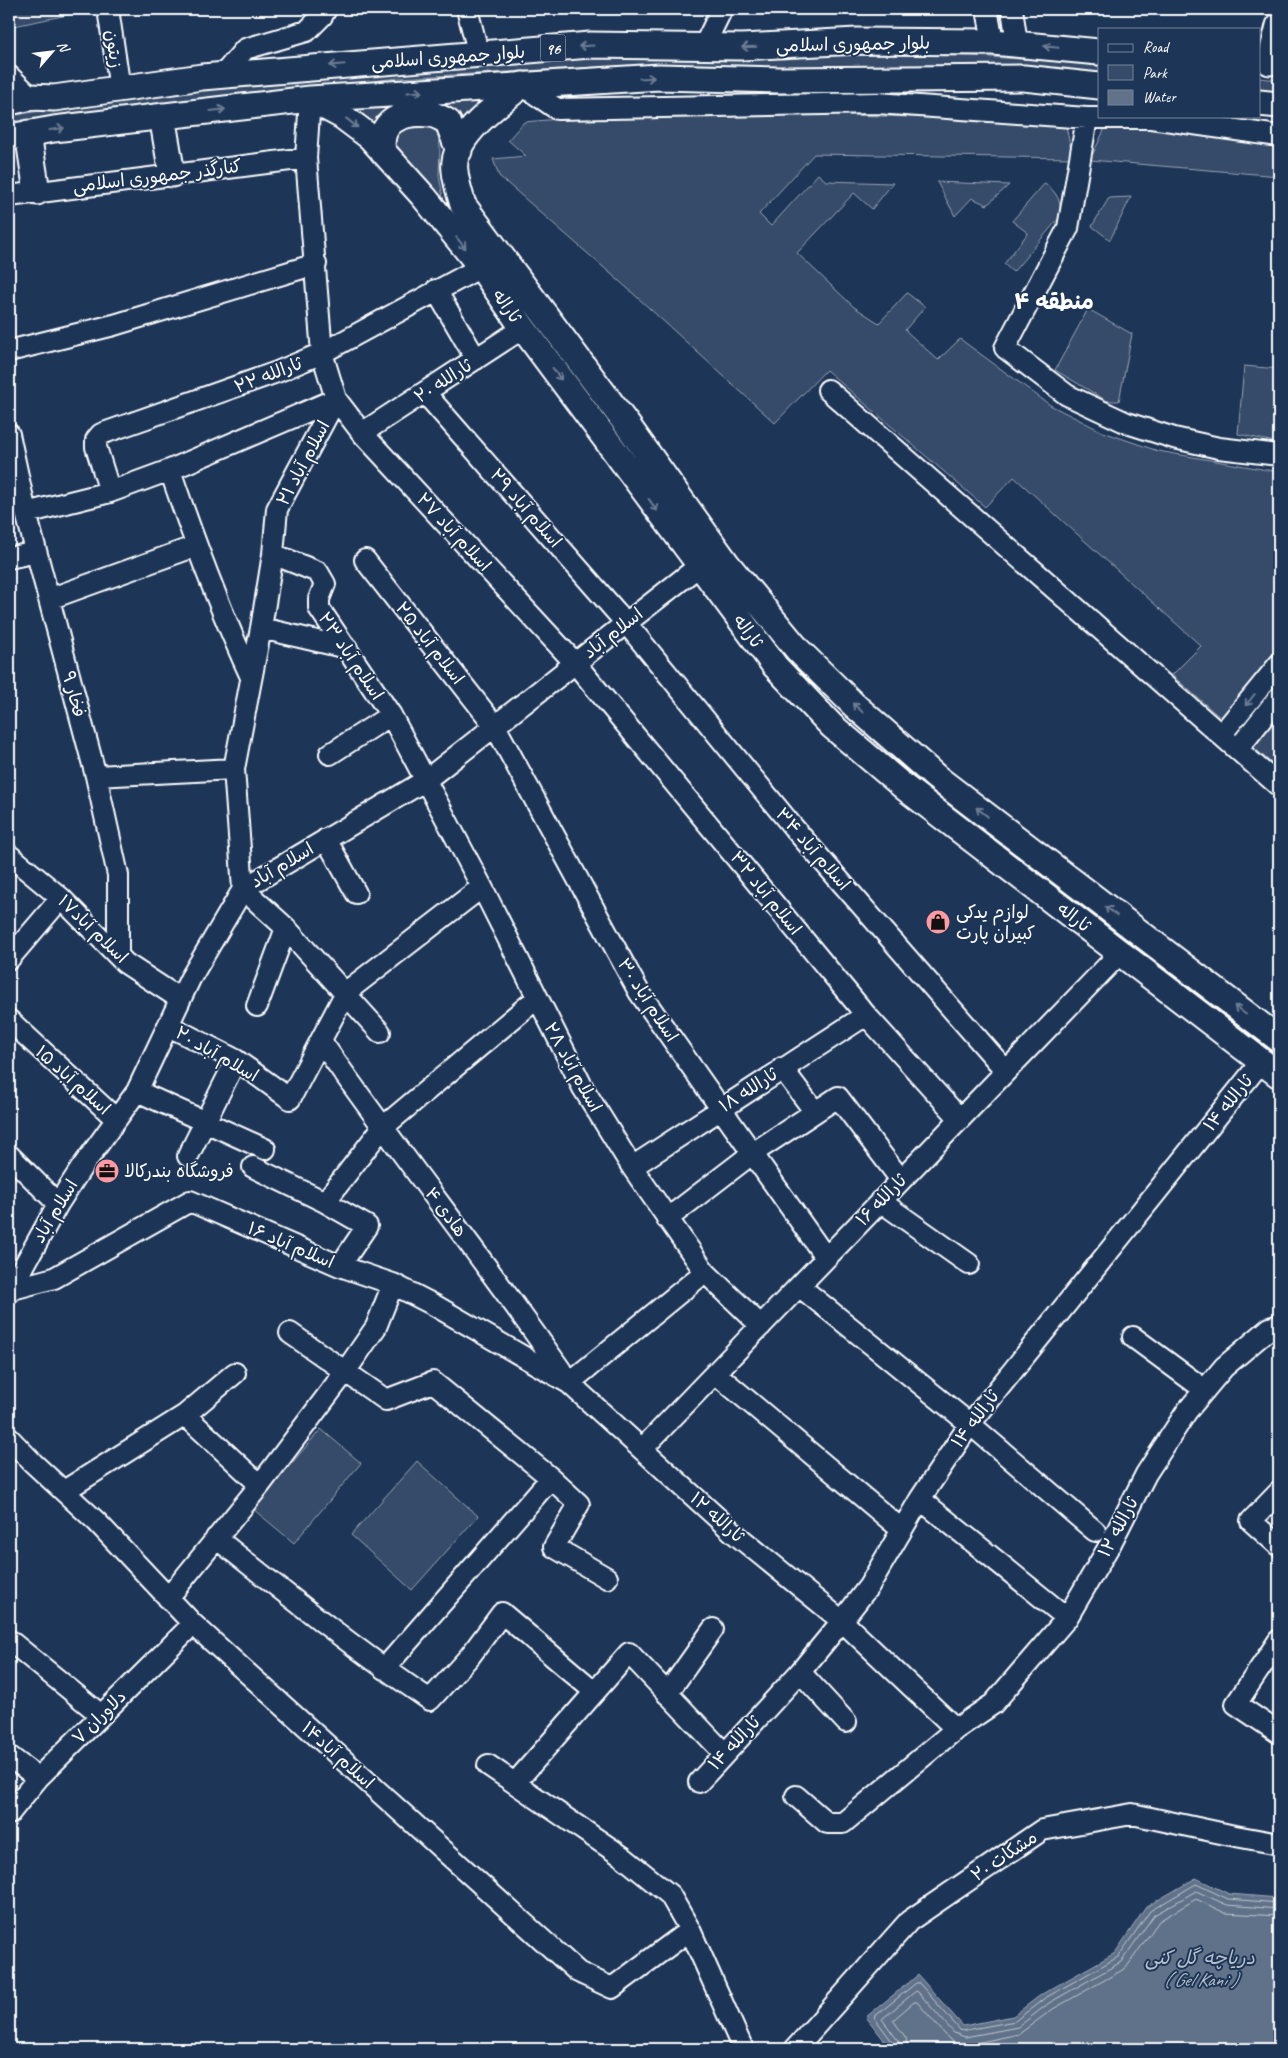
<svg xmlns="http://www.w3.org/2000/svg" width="1288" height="2058" viewBox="0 0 1288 2058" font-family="Caveat,'Playpen Sans Arabic',sans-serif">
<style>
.green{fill:#364b69;stroke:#9aa5b4}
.water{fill:#617289;stroke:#a0aab8}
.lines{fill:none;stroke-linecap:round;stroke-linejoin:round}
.shore{stroke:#c0c7d0;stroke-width:1}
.minor-casing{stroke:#fff;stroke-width:24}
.major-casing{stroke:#fff;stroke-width:29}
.minor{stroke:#1d3557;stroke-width:20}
.major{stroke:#1d3557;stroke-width:25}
.oneway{stroke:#6c7c92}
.labels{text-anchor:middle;stroke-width:4;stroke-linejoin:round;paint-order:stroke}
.shield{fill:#1d3557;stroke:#bbc2cd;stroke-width:1}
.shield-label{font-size:16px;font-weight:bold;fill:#fff}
.street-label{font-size:18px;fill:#fff;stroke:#1d3557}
.poi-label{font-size:18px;fill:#fff;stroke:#1d3557;text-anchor:start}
.water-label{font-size:19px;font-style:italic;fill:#b8c0ca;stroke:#1d3557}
.district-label{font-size:22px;font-weight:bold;fill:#fff;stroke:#1d3557}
</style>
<rect width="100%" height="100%" fill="#1d3557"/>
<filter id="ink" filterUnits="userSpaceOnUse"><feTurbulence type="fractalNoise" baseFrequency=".02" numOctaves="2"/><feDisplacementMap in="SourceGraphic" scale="10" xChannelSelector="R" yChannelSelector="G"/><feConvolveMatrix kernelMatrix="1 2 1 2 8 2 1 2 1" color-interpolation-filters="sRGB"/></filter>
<g filter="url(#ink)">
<path class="green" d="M9 9H87V11L9 27Z
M887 55 973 56 1099 64V75L596 67 398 78 51 117 9 124V116L135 96 299 77 578 57H754Z
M1259 78 1279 80V93L1259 91Z
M490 96 468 112 460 129 451 115 370 129 332 106Z
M788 113 1065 122 1073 158 814 154 759 214 771 226 818 174 826 181 893 183 872 209 854 193 797 253 854 307 879 323 907 293 925 307 905 330 938 360 960 339 1050 405 1103 432 1158 451 1279 472V653L1223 720 1172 675 1201 646 1014 477 985 507 826 370 775 423 626 287 499 176 493 159 526 156 508 140 524 122 618 114Z
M418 122 436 127 440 146 439 175 445 209 398 157 392 140 401 127Z
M1107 124 1279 138V176L1090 160Z
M937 182 1009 185 987 205 972 198 955 216Z
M1045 183C1057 193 1062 201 1060 217L1013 272 1004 264 1028 233 1012 221Z
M1131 197 1110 240 1092 226 1109 198Z
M1088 309 1132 334 1119 401H1107L1055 370Z
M1244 366 1279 369V443L1238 434Z
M1279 710V770L1250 744Z
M321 1429 361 1463 294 1543 253 1509Z
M417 1461 478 1516 412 1590 351 1535Z"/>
<path class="water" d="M1196 1878 1229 1894 1279 1898V2049H891L866 2017 918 1975 963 2026 1013 2016 1042 1994 1115 1953 1146 1907Z"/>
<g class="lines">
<path class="shore" d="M895 2049 894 2044 874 2017 916 1983H919L961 2031 1015 2021 1045 1998 1118 1957 1150 1911 1196 1884 1228 1899 1279 1903
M901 2049 899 2042 882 2019 916 1991 918 1992 954 2033 965 2037 1018 2027 1049 2003 1121 1962 1154 1915 1196 1891 1227 1905 1279 1909
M908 2049 906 2038 893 2020 914 2002H917L949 2039 957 2044 966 2045 1019 2034 1053 2009 1126 1968 1159 1921 1196 1899 1225 1913 1279 1916"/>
<defs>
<path id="minor" d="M108 9 120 89
M467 9 479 55
M987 9 993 42
M1012 9 1017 43
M704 46 722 9
M223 75 245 49 307 31 322 16 326 9
M9 76 31 97
M522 85 557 109 877 103 1087 118H1151L1279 136
M310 99 306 158 322 353 336 399 277 509 273 554 261 628 234 769 243 889 286 928 380 1032
M1087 118 1068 228 1005 348 1067 395 1127 423 1174 438 1219 448 1279 455
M9 196 306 158
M436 290 476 359
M9 351 114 325 316 264
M828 390 1279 786
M425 393 626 623 793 827 1006 1071
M362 433 523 328
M9 434 26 513 96 776 118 875V956
M170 470 336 399 362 433 575 663 866 1015 960 1119
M110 492 96 447V440L101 434 277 372 322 353 481 267
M26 513 110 492 170 470C194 541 220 610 251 677
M273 554 318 572 325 584 319 599V608L391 715 482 887 583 1088 632 1167 705 1272 761 1326
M9 558 36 552
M365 560 495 726 639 992 826 1258
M49 599 196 546
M261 628 347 648
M1221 735 1279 664
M1238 749 1279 697
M330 754 391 715
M96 776 234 769
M326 839 356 893
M9 855 61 898 125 963 180 999
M9 959 61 898
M257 1006 286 928
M9 1020 116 1119
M169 1026 236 1060 290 1099 346 992 482 887
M321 1041C401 1156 488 1264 567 1379
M782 1068 815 1112
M137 1091 265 1149
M9 1155 58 1204
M188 1156 236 1060
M253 1167 325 1202 367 1226 340 1266
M632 1167 866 1015
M880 1201 969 1264
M325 1202 382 1128 536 999
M667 1219 753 1153 838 1097 901 1180
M799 1286 970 1424 1095 1531
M9 1290 54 1278 190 1201 340 1266 393 1284 434 1305 569 1383 734 1533 842 1621 956 1729
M9 1293 58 1204 82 1167 137 1091 190 979 243 889 426 780 699 566
M290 1333 386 1400 433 1382 551 1478 579 1504 554 1547 607 1578
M1133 1337 1205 1390
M715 1373 902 1530
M569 1383 705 1272
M185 1415 235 1373
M9 1438 33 1463 97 1522 193 1624 578 1972 612 1988 690 1930
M642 1449 1121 952
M64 1491 185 1415 260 1485
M1279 1492 1251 1521 1279 1546
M920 1499 1067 1618
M216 1538C286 1594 356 1650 430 1700L470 1656 502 1613 595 1692
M168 1598 260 1485 345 1372 376 1327 393 1284
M9 1640 101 1715
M1279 1640 1236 1704 1279 1733
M384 1669 551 1478
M800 1672 846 1722
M667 1694 713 1629
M9 1756 38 1778
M488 1765 623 1857 670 1895 690 1930 743 2049
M699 1782 800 1672 842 1621 869 1586 920 1499 970 1424 1261 1062
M515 1783 629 1653 724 1753
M796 1796 827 1823H843L956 1729 993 1704 1067 1618 1111 1543 1146 1474 1187 1411 1224 1367 1270 1328 1279 1325
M9 1814 38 1778 193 1624
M795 2049 909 1921 1042 1830 1132 1814 1230 1835 1279 1844"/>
<path id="major" d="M1270 62 1279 26
M522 85C499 104 450 137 455 171 456 183 460 194 463 205L628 426 727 564 798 650 854 705 936 777 1279 1039
M310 99 342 116 370 137 424 197 481 267 523 328 775 666 832 726 904 787 1279 1075
M9 102 31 97 54 98 202 77 590 45 742 47 857 41 993 42 1099 52
M1259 103 1279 105
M162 116 172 174
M28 133 37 192
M9 137 54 129 310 99 659 77 780 80 1024 78 1099 86
M383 152C377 121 402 111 430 114 436 115 443 119 448 122L459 151"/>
</defs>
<use href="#minor" class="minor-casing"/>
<use href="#major" class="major-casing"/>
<use href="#minor" class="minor"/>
<use href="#major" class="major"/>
</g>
<defs><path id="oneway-shaft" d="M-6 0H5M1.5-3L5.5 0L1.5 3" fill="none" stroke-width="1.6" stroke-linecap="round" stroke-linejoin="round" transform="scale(1.25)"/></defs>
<g class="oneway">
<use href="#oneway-shaft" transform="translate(586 46) rotate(177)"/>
<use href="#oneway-shaft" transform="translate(749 47) rotate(178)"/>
<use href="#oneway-shaft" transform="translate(1051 47) rotate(-174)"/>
<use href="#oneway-shaft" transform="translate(337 65) rotate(175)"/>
<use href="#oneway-shaft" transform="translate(647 78) rotate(-3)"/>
<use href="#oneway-shaft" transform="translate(415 92) rotate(-4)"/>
<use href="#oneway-shaft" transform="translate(218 110) rotate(-7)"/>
<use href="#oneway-shaft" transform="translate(352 123) rotate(38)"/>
<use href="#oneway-shaft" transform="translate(57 129) rotate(-8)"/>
<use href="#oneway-shaft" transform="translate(461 243) rotate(51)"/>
<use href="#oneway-shaft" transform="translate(557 374) rotate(54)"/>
<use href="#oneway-shaft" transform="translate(653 505) rotate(54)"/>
<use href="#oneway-shaft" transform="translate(1250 700) rotate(129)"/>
<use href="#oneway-shaft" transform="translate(858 708) rotate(-138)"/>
<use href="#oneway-shaft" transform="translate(982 812) rotate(-142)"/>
<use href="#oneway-shaft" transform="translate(1111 911) rotate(-143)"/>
<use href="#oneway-shaft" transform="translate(1240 1010) rotate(-143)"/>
</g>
</g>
<defs>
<symbol id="shop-disc" viewBox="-11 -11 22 22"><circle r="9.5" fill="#ff9aa2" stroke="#1d3557"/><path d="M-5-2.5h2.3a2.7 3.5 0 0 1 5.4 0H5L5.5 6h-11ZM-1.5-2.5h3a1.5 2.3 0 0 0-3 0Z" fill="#111"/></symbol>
<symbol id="office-disc" viewBox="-11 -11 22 22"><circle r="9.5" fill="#ff9aa2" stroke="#1d3557"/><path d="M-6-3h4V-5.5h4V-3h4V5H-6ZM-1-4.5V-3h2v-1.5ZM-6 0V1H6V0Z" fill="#111"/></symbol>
</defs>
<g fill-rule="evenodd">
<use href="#shop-disc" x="924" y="908" width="28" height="28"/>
<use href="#office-disc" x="93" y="1157" width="28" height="28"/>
</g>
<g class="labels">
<rect class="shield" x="540.5" y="34.5" width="25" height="27" rx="4"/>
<g class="shield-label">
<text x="553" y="54">96</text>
</g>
<g class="street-label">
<text transform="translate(853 44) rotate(-1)" y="6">بلوار جمهوری اسلامی</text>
<text transform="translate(114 49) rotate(82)" y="6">زیتون</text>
<text transform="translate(448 57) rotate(-4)" y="6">بلوار جمهوری اسلامی</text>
<text transform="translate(157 176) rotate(-7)" y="6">کنارگذر جمهوری اسلامی</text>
<text transform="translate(507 306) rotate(55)" y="6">ثاراله</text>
<text transform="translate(268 375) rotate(-21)" y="6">ثارالله ۲۲</text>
<text transform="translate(443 381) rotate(-33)" y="6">ثارالله ۲۰</text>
<text transform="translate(303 463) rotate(-62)" y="6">اسلام آباد ۲۱</text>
<text transform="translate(526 508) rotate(49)" y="6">اسلام آباد ۲۹</text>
<text transform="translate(454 532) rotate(47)" y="6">اسلام آباد ۲۷</text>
<text transform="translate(748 631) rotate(53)" y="6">ثاراله</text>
<text transform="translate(613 633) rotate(-38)" y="6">اسلام آباد</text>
<text transform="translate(430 643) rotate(52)" y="6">اسلام آباد ۲۵</text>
<text transform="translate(351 656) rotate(56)" y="6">اسلام آباد ۲۳</text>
<text transform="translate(74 694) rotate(75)" y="6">فخار ۹</text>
<text transform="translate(813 849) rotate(49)" y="6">اسلام آباد ۳۴</text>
<text transform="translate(282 865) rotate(-31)" y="6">اسلام آباد</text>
<text transform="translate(766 893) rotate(51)" y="6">اسلام آباد ۳۲</text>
<text transform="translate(1074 917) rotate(37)" y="6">ثاراله</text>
<text transform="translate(93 929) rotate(44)" y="6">اسلام آباد۱۷</text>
<text transform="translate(648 1000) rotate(57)" y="6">اسلام آباد ۳۰</text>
<text transform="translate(217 1054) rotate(30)" y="6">اسلام آباد ۲۰</text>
<text transform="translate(573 1067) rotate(61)" y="6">اسلام آباد ۲۸</text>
<text transform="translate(73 1080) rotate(42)" y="6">اسلام آباد ۱۵</text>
<text transform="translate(748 1090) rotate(-33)" y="6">ثارالله ۱۸</text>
<text transform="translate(1228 1103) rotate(-51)" y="6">ثارالله ۱۴</text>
<text transform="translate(881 1200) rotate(-46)" y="6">ثارالله ۱۶</text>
<text transform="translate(55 1211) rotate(-59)" y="6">اسلام آباد</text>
<text transform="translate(446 1212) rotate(53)" y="6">هادی ۴</text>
<text transform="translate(291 1245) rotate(23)" y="6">اسلام آباد ۱۶</text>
<text transform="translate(975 1419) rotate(-53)" y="6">ثارالله ۱۴</text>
<text transform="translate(717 1517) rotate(42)" y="6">ثارالله ۱۲</text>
<text transform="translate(1118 1527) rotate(-62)" y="6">ثارالله ۱۲</text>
<text transform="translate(99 1717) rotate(-45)" y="6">دلاوران ۷</text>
<text transform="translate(734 1743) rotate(-47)" y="6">ثارالله ۱۴</text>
<text transform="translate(338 1755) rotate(42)" y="6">اسلام آباد۱۴</text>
<text transform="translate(1004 1856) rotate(-34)" y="6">مشکات ۲۰</text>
</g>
<g class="poi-label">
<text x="956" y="918">لوازم یدکی<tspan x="956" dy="21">کبیران پارت</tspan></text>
<text x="124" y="1177">فروشگاه بندرکالا</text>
</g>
<g class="water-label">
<text x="1200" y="1964">دریاچه گل کنی<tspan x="1200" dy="22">( Gel Kani )</tspan></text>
</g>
<g class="district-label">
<text x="1054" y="309">منطقه ۴</text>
</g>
</g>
<rect width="1288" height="2058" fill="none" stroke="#1d3557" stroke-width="30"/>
<rect x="15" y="15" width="1258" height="2028" fill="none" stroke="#fff" stroke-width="2" filter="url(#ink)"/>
<rect x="1098" y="28" width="162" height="90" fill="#1d3557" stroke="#77869a"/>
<rect x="1108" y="44" width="25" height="8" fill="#1d3557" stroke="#77869a"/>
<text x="1143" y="52" font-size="15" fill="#ffffff">Road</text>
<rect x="1108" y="65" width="25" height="15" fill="#364b69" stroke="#77869a"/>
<text x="1143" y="78" font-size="15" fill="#ffffff">Park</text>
<rect x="1108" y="90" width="25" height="15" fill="#617289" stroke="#77869a"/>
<text x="1143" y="102" font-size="15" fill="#ffffff">Water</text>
<g transform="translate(52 52) rotate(62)" stroke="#1d3557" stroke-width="4" paint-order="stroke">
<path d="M0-4L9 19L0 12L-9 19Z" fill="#ffffff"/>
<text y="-8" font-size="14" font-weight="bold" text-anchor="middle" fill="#ffffff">N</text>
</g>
</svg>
